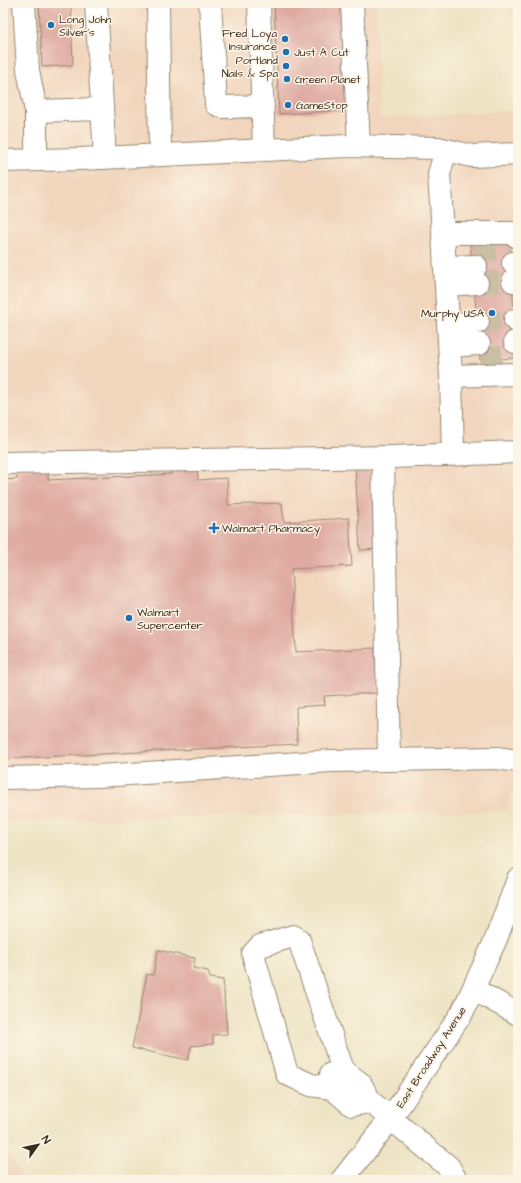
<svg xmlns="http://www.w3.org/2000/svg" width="521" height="1183" viewBox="0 0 521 1183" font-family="'Architects Daughter',sans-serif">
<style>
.built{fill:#f1d5bd}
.building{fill:#dfaaa2}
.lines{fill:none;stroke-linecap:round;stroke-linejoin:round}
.minor-tunnel{stroke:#cabfa4;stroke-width:22;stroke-dasharray:22 11;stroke-linecap:butt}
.minor-casing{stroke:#948772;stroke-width:24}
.minor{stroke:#fff;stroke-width:22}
.poi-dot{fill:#1f6fb2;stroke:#fcf5e5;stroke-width:1.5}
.labels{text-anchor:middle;stroke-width:3;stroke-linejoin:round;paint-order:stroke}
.poi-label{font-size:11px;fill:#3b2a1e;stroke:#fcf5e5;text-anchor:start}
.street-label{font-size:11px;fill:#3b2a1e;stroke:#fcf5e5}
</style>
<rect width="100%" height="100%" fill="#fcf5e5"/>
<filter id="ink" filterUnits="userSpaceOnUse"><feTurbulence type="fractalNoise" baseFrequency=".025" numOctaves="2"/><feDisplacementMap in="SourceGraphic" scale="8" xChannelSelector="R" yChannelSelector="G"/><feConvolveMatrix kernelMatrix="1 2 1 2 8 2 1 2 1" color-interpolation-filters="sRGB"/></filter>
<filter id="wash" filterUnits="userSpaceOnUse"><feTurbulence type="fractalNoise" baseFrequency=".012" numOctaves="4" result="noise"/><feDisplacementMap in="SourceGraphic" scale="16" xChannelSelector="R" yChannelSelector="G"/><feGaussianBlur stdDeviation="0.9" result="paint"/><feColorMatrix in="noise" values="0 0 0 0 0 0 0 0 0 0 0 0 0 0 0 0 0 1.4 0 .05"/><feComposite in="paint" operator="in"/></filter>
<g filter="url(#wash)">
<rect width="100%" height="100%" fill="#eee4c5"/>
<path class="built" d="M3 3H376L380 118 518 110V773L506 811 3 821Z
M3 1146 24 1180H3Z"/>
<g id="blocks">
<path class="building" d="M274 3H346L351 110 279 114Z
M71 4 73 65 42 67 39 5Z
M509 235 517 358 480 360 470 237Z
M375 465 380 549 360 550 355 466Z
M197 467 198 480 227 478 228 505 282 503 284 522 349 518 352 566 291 569 296 652 375 648 378 693 324 696 325 705 296 707 297 744 3 759V480L17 479V469L48 468V480L171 474V468Z
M158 950 195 958 193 968 208 971 210 978 223 980 227 1034 213 1035V1044L191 1046 188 1060 132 1048 147 974 153 975Z"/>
</g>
</g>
<g filter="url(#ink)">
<use href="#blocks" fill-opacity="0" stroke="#948772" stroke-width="1"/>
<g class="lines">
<path class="minor-tunnel" d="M475 250 512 249
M477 283 513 281
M478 322 515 320
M480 358 517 356"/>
<defs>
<path id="minor" d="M24 3 28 70 36 111V160
M96 3 105 158
M158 3 160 155
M210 3 216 104 223 107 263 106
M259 3 264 150
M352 3 359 146
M36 111 102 109
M446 150 439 174 443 233H511L518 237
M3 161 80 159 347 146 438 148 472 156 518 154
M443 233 451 376
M513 263H518
M445 267 476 266
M513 281H518
M446 285 477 283
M515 320H518
M448 325 478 322
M515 342 518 341
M449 346 479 344
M453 454 451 376 518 374
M383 457 389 760
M3 463 393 457 518 452
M3 778 99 776 332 761 497 758 518 761
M473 989 518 1014
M332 1088 311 1085 287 1074 253 954 260 946 293 936 299 940 343 1070
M371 1102 352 1105 332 1088 331 1074 343 1070 360 1083 371 1102 449 1167 456 1180
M342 1180 391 1118 462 1013 496 939 518 879"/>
</defs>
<use href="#minor" class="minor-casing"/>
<use href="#minor" class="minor"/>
</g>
</g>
<g class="poi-dot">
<circle cx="51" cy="25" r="4"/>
<circle cx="285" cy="39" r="4"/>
<circle cx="286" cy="52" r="4"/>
<circle cx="286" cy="66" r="4"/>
<circle cx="287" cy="79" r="4"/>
<circle cx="288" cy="105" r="4"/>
<circle cx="492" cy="313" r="4"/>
<path d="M212 522h4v4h4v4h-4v4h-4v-4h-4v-4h4z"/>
<circle cx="129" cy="618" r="4"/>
</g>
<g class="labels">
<g class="poi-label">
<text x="59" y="23">Long John<tspan x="59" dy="13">Silver's</tspan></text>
<text x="277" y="37" text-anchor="end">Fred Loya<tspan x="277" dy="13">Insurance</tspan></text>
<text x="294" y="56">Just A Cut</text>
<text x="278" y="64" text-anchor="end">Portland<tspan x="278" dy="13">Nails &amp; Spa</tspan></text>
<text x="295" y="83">Green Planet</text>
<text x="296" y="109">GameStop</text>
<text x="484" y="317" text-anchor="end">Murphy USA</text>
<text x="222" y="532">Walmart Pharmacy</text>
<text x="137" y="616">Walmart<tspan x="137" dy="13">Supercenter</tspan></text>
</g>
<g class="street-label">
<text transform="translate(431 1057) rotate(-57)" y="4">East Broadway Avenue</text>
</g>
</g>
<rect width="521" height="1183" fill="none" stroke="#fcf5e5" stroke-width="16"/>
<g transform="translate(38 1145) rotate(57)" stroke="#fcf5e5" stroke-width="3" paint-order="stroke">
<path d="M0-3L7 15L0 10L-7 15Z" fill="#3b2a1e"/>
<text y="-6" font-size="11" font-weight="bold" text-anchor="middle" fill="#3b2a1e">N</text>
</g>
</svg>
